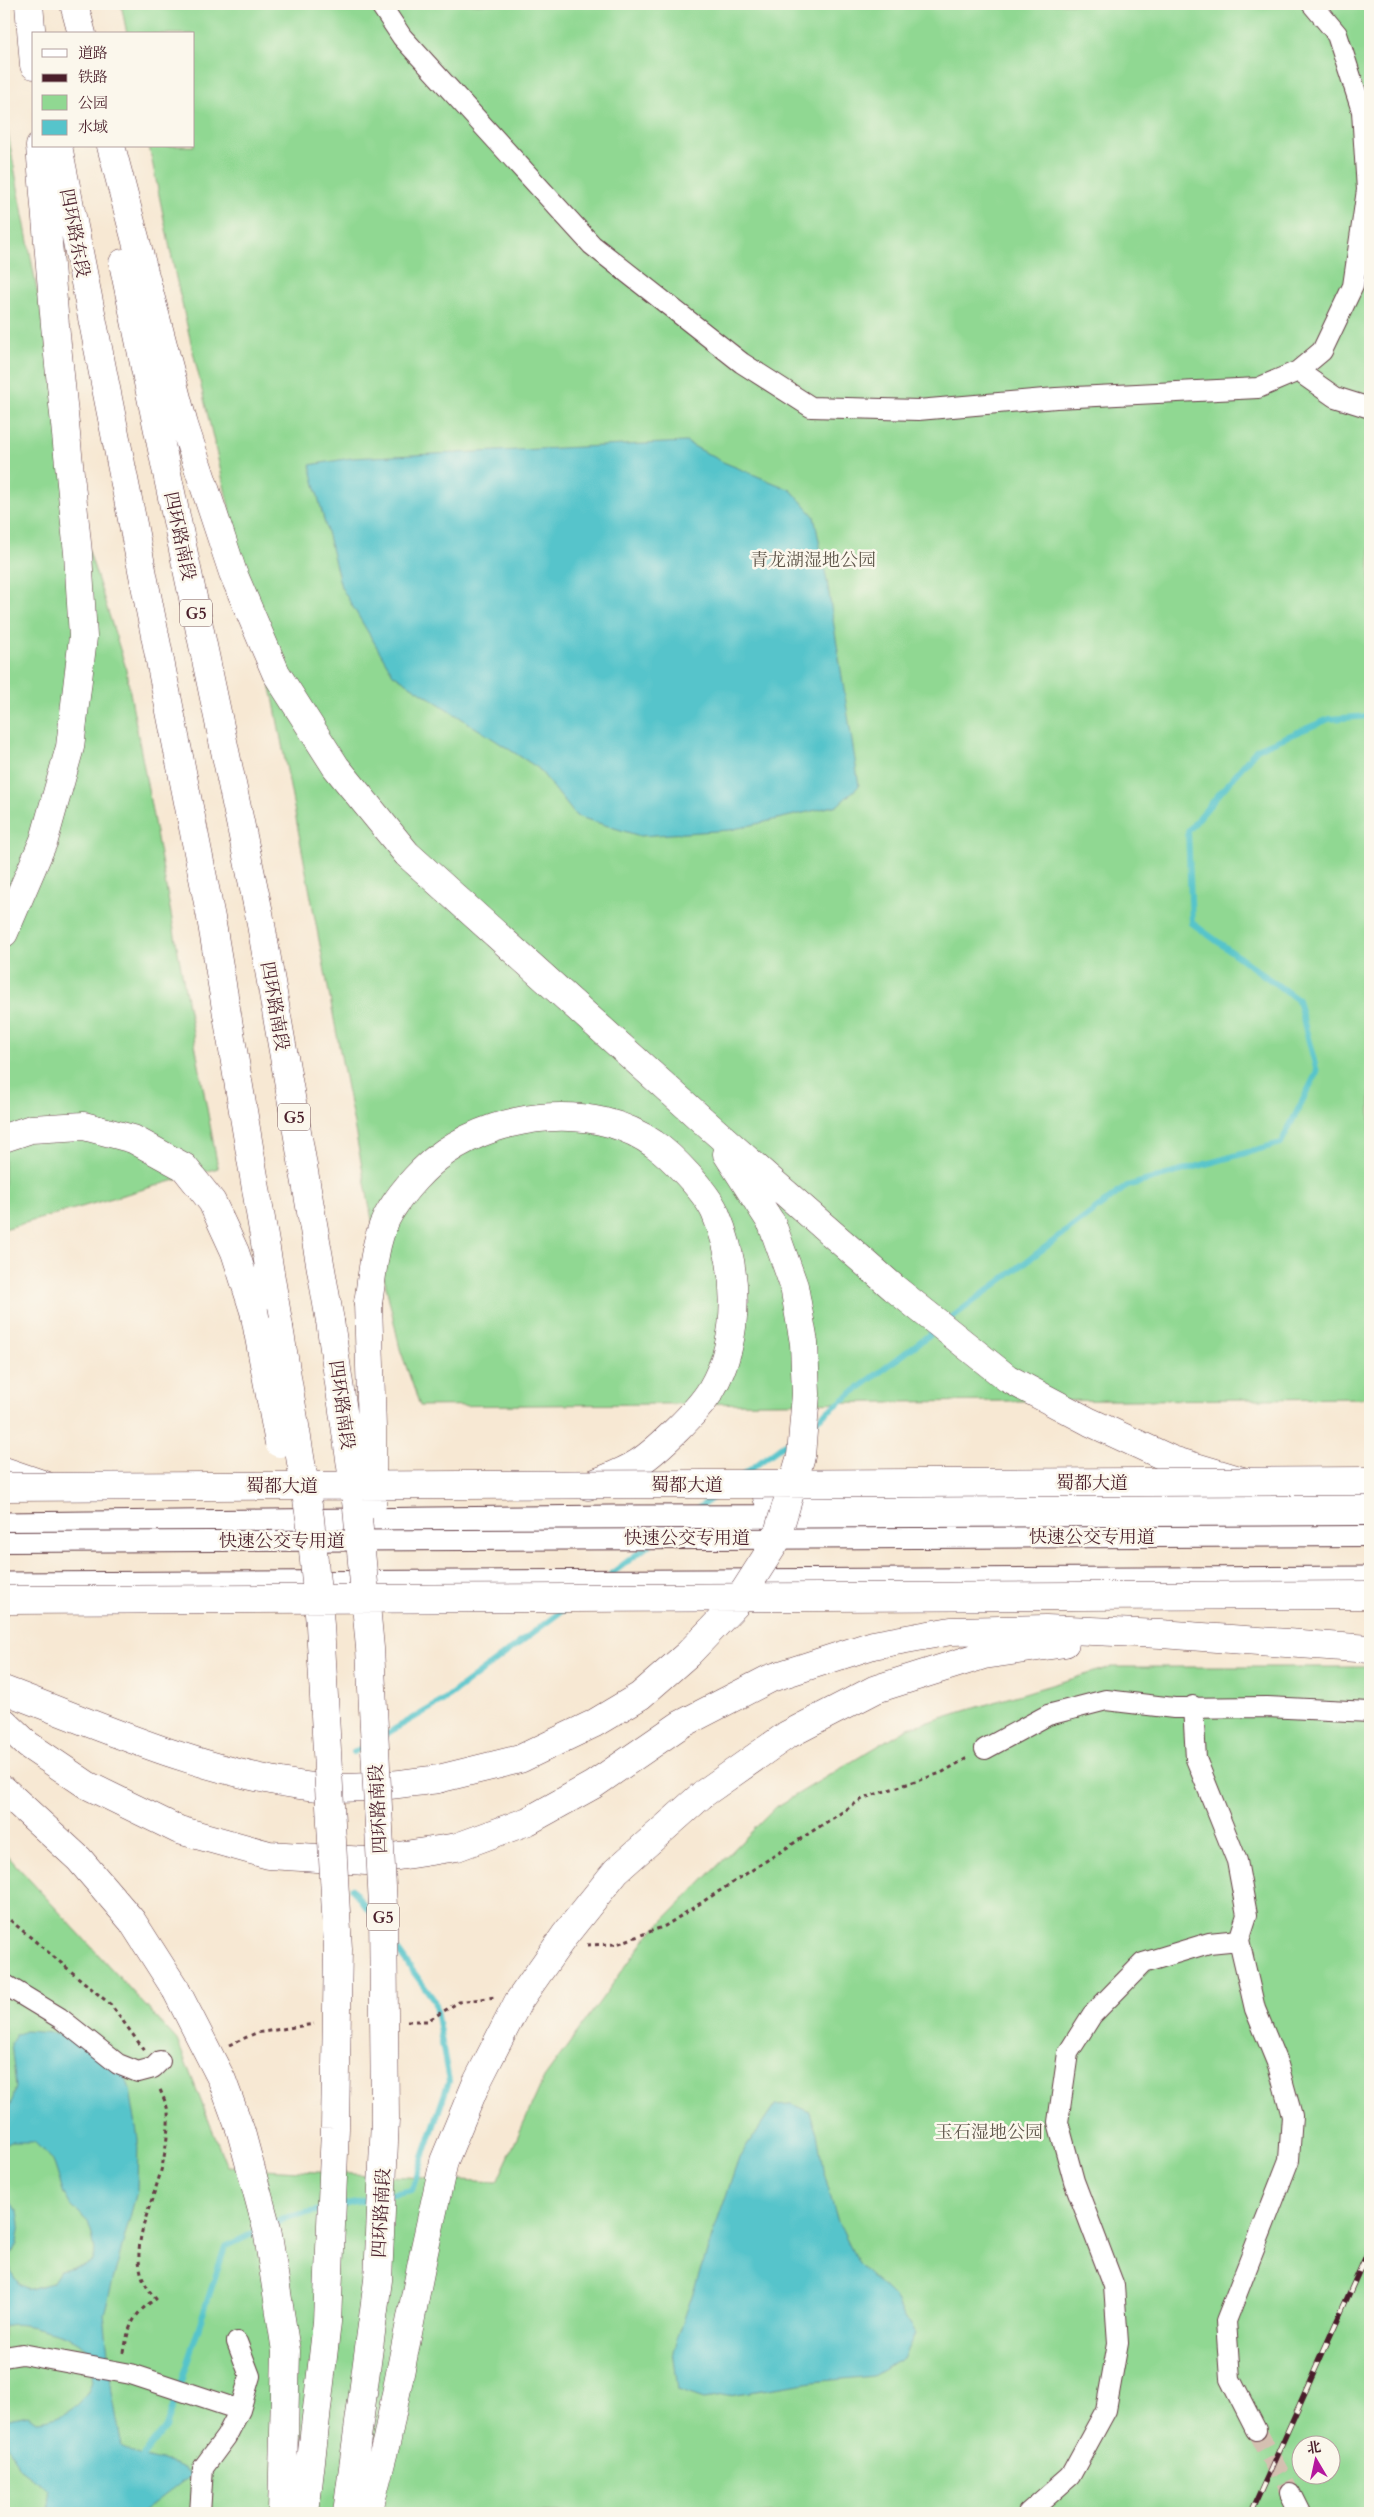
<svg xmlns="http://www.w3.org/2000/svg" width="1374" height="2517" viewBox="0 0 1374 2517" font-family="Cardo,'Noto Serif SC',serif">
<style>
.park{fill:#90d892;stroke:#6d7c5e;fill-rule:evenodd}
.water{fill:#56c4cb;stroke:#50727b}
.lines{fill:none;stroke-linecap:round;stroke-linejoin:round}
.stream{stroke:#56c4cb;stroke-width:6}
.minor-tunnel{stroke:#d4c0b1;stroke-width:20;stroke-dasharray:20 10;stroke-linecap:butt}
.minor-casing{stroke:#643d44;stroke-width:22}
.major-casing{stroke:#643d44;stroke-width:27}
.highway-casing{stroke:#643d44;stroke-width:29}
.path{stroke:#643d44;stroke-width:3;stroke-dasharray:4 4;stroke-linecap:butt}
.minor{stroke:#fff;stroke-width:20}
.major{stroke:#fff;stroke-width:25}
.highway{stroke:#fff;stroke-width:28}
.rail-casing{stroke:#4a1f2b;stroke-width:5.5}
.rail{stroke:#fbf7ec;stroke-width:4;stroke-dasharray:11;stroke-linecap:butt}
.minor-bridge-casing{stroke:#643d44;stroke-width:22;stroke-linecap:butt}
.highway-bridge-casing{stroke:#643d44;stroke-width:29;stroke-linecap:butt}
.minor-bridge{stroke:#fff;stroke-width:20}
.highway-bridge{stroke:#fff;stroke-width:28}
.labels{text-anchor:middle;stroke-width:5;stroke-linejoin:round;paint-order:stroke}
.shield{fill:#fbf7ec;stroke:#7f6065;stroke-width:1}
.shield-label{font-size:16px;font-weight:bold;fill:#4a1f2b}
.street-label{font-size:18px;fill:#4a1f2b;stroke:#fbf7ec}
.park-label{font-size:18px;fill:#5f564a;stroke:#fbf7ec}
</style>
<rect width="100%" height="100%" fill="#fbf7ec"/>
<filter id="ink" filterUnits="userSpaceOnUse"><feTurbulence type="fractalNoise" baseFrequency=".02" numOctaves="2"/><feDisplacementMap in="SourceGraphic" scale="10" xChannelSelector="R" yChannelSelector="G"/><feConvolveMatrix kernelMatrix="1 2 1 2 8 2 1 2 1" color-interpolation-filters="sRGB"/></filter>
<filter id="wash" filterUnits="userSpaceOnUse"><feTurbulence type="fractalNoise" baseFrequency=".0096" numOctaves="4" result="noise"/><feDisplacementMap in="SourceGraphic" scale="20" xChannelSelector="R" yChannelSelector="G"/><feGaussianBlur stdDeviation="1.12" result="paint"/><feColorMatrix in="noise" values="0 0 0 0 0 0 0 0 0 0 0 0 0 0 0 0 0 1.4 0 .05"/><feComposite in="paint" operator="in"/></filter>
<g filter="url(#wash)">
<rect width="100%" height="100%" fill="#f7e8d3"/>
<path class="park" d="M121 4H1370V1398L420 1406 400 1349 376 1241 273 697 176 278 149 146H194V34H127Z
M4 112 80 523 125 665 218 1168 4 1229Z
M1111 1667H1370V2513H4V1852L177 2040 227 2167 497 2182 544 2078 647 1937 776 1807 908 1728ZM1302 2444H1332V2474H1302Z"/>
<path class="water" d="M686 442 723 462 791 490 814 516 827 581 859 786 838 805 730 830 640 836 576 816 538 768 393 674 341 587 310 465 351 458Z
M25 2031 82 2035 124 2074 130 2089 138 2139 137 2191 104 2314 112 2393 122 2447C130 2451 139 2456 148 2458 164 2463 180 2461 191 2475L142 2513H46L49 2506 48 2490 19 2468 4 2438V2420L28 2415 36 2421C64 2420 97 2399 92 2367 91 2358 90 2352 83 2346 73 2336 54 2333 41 2329 29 2326 15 2322 4 2326V2195L18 2211 20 2224 17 2243 9 2260 10 2271 20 2285 29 2289 52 2283 60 2271 84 2266 92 2261 95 2251 92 2234 88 2222 71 2206 64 2194 53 2160 34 2142H11L4 2146V2119L13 2098 16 2087 11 2043 16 2035Z
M791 2104 810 2112 817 2133 823 2169 838 2222 858 2263 895 2299 915 2334 903 2358 873 2376 813 2382 704 2399 678 2390 673 2351 739 2158 775 2105Z"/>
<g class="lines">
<path class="stream" d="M947 1321 1127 1186 1281 1143 1317 1072 1298 1000 1192 923 1188 831 1257 749 1329 719 1370 716
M811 1424 937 1329
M743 1475 795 1436
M697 1509 719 1493
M611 1574 649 1545
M381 1737 441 1702 567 1607
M354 1752 368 1744
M352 1889 374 1917
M387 2195 412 2190 449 2081 434 2000 393 1944
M338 2206 375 2198
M271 2225 288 2217 326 2209
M138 2462 166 2427 225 2247 260 2230"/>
</g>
</g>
<g filter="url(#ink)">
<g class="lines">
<path class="minor-tunnel" d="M1256 2430 1290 2493"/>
<defs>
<path id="minor" d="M380 4 402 37 592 245 742 363 811 407 918 410 1056 398 1258 388 1298 371 1322 351 1353 286 1367 190 1362 111 1337 34 1312 4
M1298 371 1335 397 1370 408
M1193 1706 1196 1759 1237 1861 1247 1915 1239 1940 1255 2009 1278 2065 1292 2116 1289 2160 1226 2321 1230 2379 1256 2430
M985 1749 1048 1715 1106 1700 1174 1708 1267 1707 1370 1712
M4 1984 60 2018 118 2064 138 2072 153 2068 160 2061
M4 2357 22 2354 131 2374 240 2410
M1290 2493 1300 2513
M200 2513 203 2468 226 2437 240 2410 250 2376 237 2342
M1028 2513 1070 2476 1106 2410 1118 2343 1114 2286 1074 2181 1058 2122 1068 2053 1092 2015 1143 1963 1209 1943 1239 1940"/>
<path id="major" d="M4 1525 611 1518 1370 1517
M4 1585 1370 1579"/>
<path id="highway" d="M29 4 34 65
M74 4 82 34
M58 146 211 918 279 1327
M111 146 184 425 233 573 276 673 336 767 407 854 710 1127 894 1288 1007 1378 1090 1422 1172 1460 1299 1498
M123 263 259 913 330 1321
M4 933 44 840 70 747 83 637 78 553 55 325 40 146
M4 1138 31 1129 84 1126 133 1139 184 1167 212 1202 235 1252 254 1311
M727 1154 772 1224
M368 1303C373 1273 374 1236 391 1210 404 1189 425 1166 445 1152 503 1112 594 1102 654 1144 672 1156 706 1192 715 1212 739 1267 742 1337 711 1390 699 1410 658 1450 638 1463 623 1473 604 1479 588 1486
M4 1471 45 1485
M767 1497 1037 1499 1370 1497
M4 1690C100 1726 196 1770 299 1785 345 1792 392 1785 438 1779
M4 1722 28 1745 87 1785 179 1830 269 1855 366 1861 457 1847 528 1821 593 1785 680 1725 771 1678 873 1645 951 1631 1046 1629 1161 1634 1370 1649
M4 1790 79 1859 132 1921 176 1990
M703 1794 787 1735 876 1689 984 1655 1065 1643"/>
</defs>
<use href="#minor" class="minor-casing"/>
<use href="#major" class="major-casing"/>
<use href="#highway" class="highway-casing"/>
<path class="path" d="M4 1915 111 2005 145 2051
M587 1945 617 1944 665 1926 864 1798 941 1773 969 1757
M407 2021H427L459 2002 495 1997
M229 2045 256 2033 314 2024
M124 2353C128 2327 133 2313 156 2299 118 2258 154 2207 163 2162 166 2148 169 2126 168 2112 167 2104 162 2095 159 2087"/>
<use href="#minor" class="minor"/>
<use href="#major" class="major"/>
<use href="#highway" class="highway"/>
<defs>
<path id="rail" d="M1251 2513 1370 2247"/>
</defs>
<use href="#rail" class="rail-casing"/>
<use href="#rail" class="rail"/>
<defs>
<path id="minor-bridge" d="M4 1542 1370 1536"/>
<path id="highway-bridge" d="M368 1303 372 1429V1504
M254 1311 279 1443
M330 1321 357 1508 370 1648 383 1907 385 2119 378 2280 347 2513
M279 1327 310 1518 320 1625 338 1949 335 2128 327 2322 305 2513
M4 1487 1370 1481
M4 1600 1370 1595
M438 1779 520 1759 593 1724 640 1696 688 1654 736 1604 775 1543 801 1456 806 1394 804 1343 794 1286 772 1224
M176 1990 222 2080 241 2132 267 2229 286 2351 282 2513
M368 2513 387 2439 424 2252 444 2161 476 2084 518 2002 565 1935 616 1871 703 1794"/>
</defs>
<use href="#minor-bridge" class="minor-bridge-casing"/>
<use href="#highway-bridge" class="highway-bridge-casing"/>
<use href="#minor-bridge" class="minor-bridge"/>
<use href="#highway-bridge" class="highway-bridge"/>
</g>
</g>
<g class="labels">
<g class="shield">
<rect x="180" y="599.5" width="32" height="27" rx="4"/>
<rect x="278" y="1103.5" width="32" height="27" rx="4"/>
<rect x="367" y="1903.5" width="32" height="27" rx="4"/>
</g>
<g class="shield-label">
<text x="196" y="619">G5</text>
<text x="294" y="1123">G5</text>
<text x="383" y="1923">G5</text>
</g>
<g class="street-label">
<text transform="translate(75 233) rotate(79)" y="6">四环路东段</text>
<text transform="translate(180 536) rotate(78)" y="6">四环路南段</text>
<text transform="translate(275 1006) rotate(80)" y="6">四环路南段</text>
<text transform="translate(342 1405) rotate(82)" y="6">四环路南段</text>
<text x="1092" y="1489">蜀都大道</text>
<text x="687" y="1491">蜀都大道</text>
<text x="282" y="1492">蜀都大道</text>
<text x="1092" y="1543">快速公交专用道</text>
<text x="687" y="1544">快速公交专用道</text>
<text x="282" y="1547">快速公交专用道</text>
<text transform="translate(378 1809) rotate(-93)" y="6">四环路南段</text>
<text transform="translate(381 2213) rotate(-87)" y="6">四环路南段</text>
</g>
<g class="park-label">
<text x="813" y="566">青龙湖湿地公园</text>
<text x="989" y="2138">玉石湿地公园</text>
</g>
</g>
<rect width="1374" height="2517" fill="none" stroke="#fbf7ec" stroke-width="20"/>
<rect x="32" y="32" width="162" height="115" fill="#fbf7ec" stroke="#b4a19f"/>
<rect x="42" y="49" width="25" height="8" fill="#ffffff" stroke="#b4a19f"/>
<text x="78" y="58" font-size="15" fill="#4a1f2b">道路</text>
<rect x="42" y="74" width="25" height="8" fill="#4a1f2b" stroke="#b4a19f"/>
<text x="78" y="82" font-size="15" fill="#4a1f2b">铁路</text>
<rect x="42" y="95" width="25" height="15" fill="#90d892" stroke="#b4a19f"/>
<text x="78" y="108" font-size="15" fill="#4a1f2b">公园</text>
<rect x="42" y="120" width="25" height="15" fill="#56c4cb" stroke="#b4a19f"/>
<text x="78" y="132" font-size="15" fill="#4a1f2b">水域</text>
<g transform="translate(1316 2460) rotate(351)"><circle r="24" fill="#fbf7ec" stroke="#b4a19f"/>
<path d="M0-4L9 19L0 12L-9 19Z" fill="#b5179e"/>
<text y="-8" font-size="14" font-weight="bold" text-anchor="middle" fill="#4a1f2b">北</text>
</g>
</svg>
